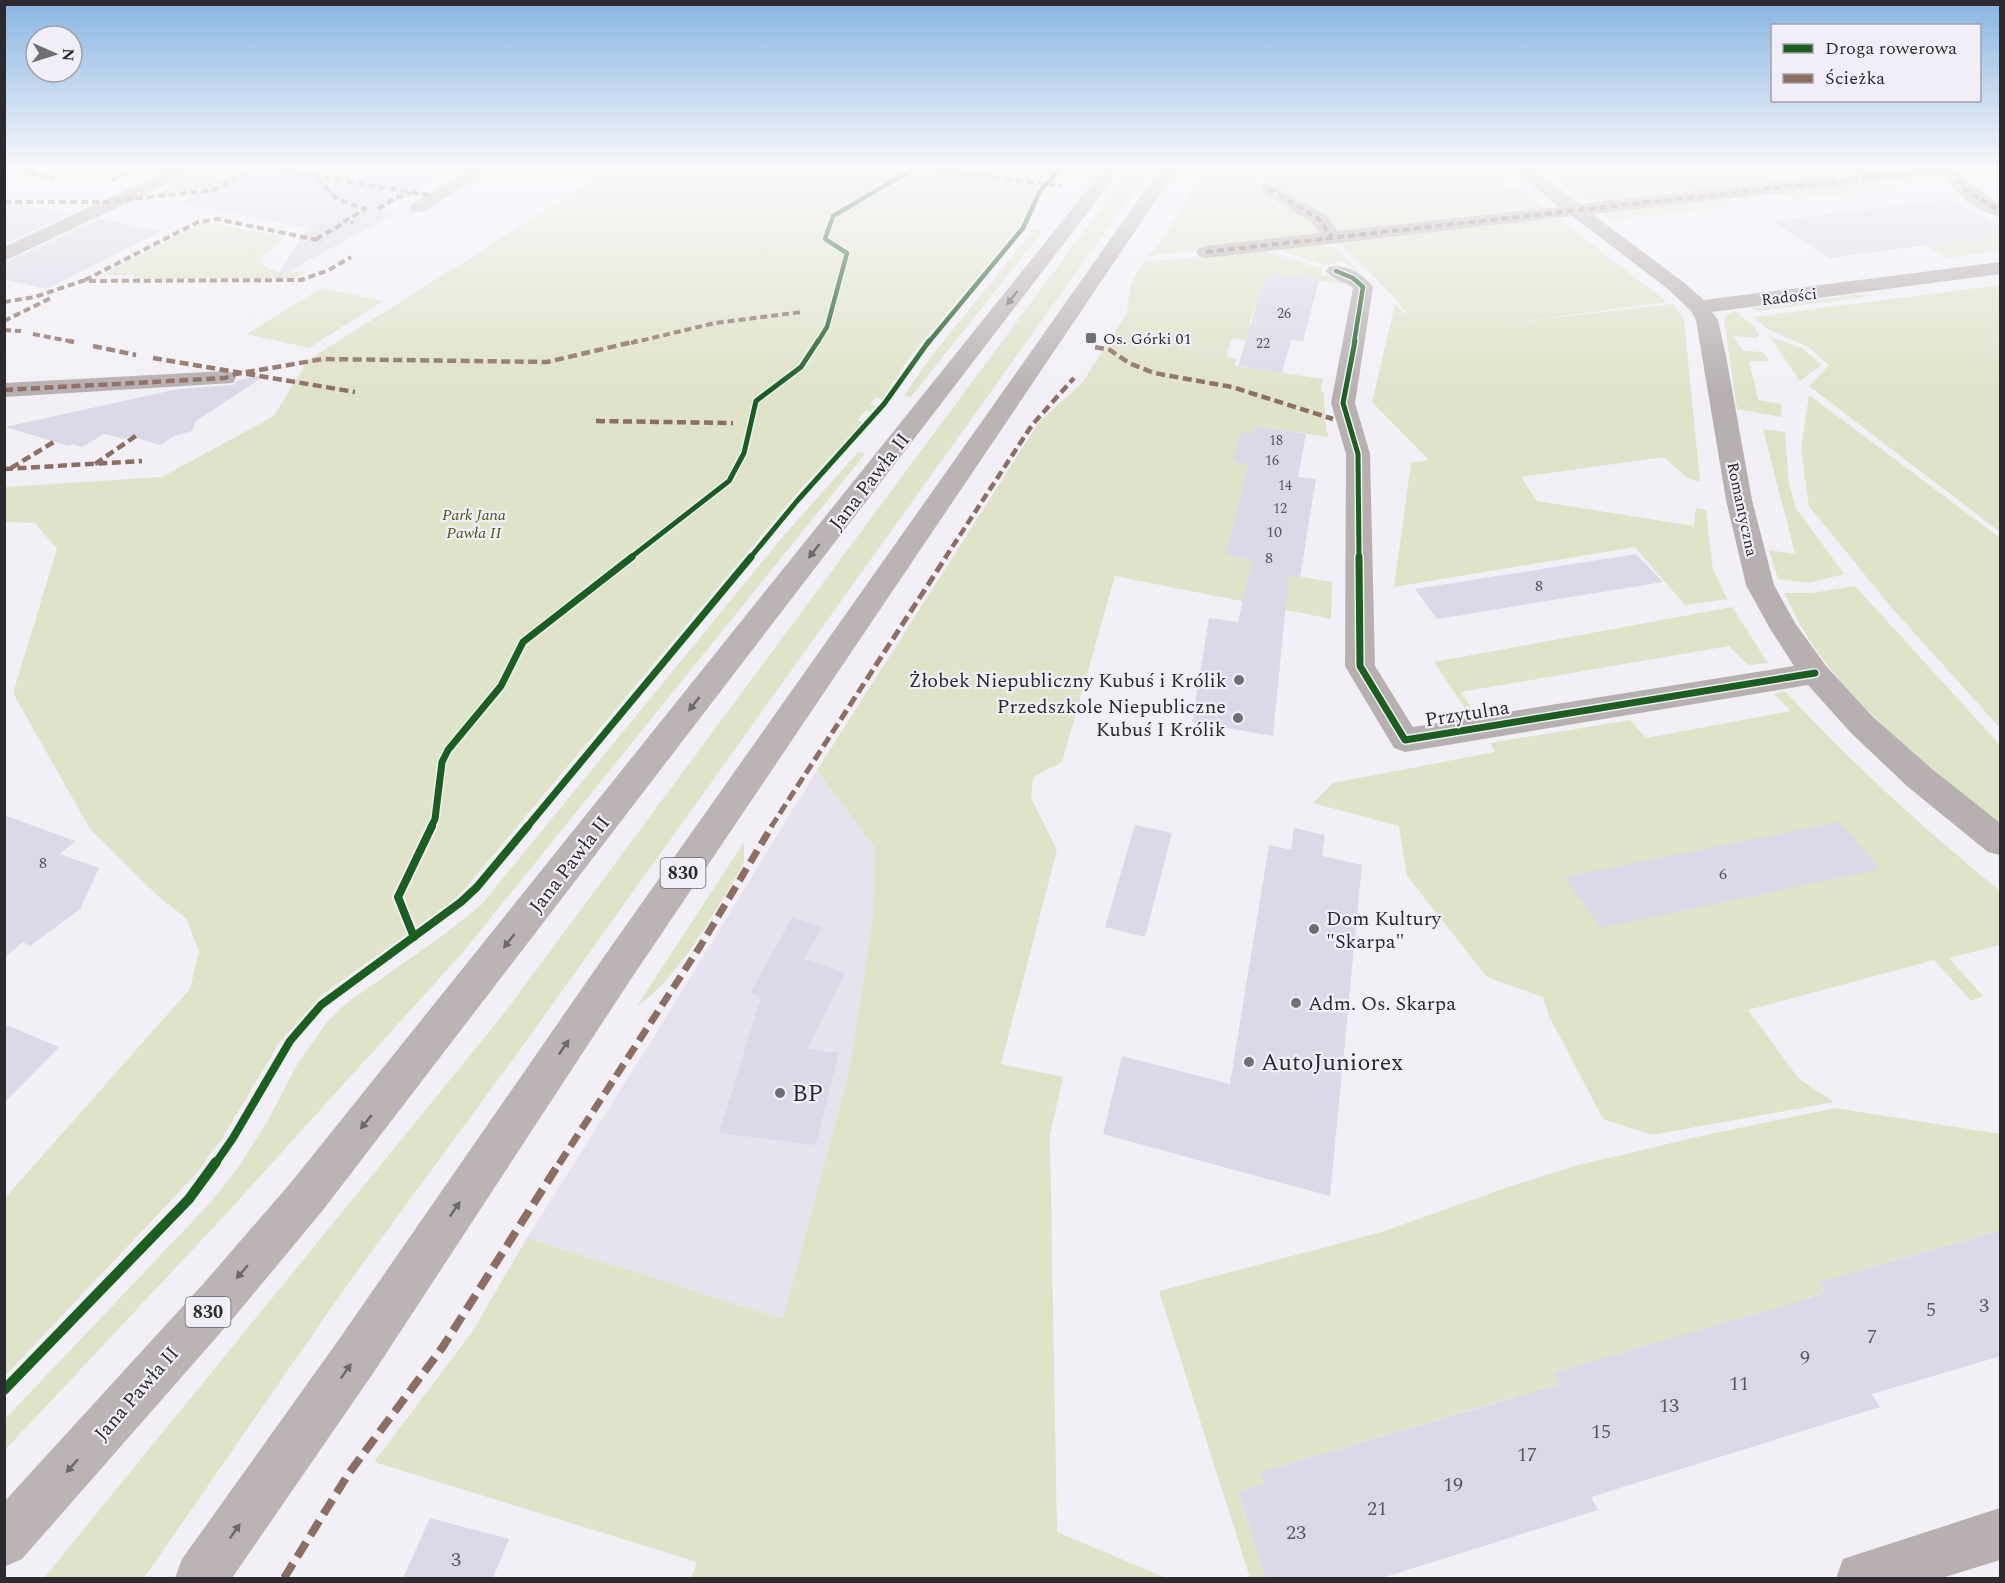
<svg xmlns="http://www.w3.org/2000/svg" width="2005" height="1583" viewBox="0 0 2005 1583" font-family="Spectral,serif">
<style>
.built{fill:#e6e2ee}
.green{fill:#dfe3c8}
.building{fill:#dad9e7}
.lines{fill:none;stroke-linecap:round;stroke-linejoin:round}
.street{fill:#b8b0b0;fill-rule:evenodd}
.primary{fill:#bbb3b4;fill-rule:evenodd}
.quiet-far4{stroke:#8d6e63;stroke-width:4;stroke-dasharray:7 4;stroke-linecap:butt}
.quiet-far3{stroke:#8d6e63;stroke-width:4.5;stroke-dasharray:9 4.5;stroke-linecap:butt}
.quiet-far2{stroke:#8d6e63;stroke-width:5;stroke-dasharray:11 5;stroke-linecap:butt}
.quiet-far1{stroke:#8d6e63;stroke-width:7;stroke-dasharray:14 7;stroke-linecap:butt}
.quiet{stroke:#8d6e63;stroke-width:8;stroke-dasharray:17 8;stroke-linecap:butt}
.cycleway-far4-casing{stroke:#f1eef8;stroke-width:7}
.cycleway-far3-casing{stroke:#f1eef8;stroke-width:8}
.cycleway-far2-casing{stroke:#f1eef8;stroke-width:10}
.cycleway-far1-casing{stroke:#f1eef8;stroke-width:12}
.cycleway-casing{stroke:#f1eef8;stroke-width:14}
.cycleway-far4{stroke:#1b5e20;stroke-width:4.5}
.cycleway-far3{stroke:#1b5e20;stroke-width:5}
.cycleway-far2{stroke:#1b5e20;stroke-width:7}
.cycleway-far1{stroke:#1b5e20;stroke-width:8}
.cycleway{stroke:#1b5e20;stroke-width:10}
.oneway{fill:#6c686a}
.poi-dot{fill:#716f74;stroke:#f1eef8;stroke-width:2}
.labels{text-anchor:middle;stroke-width:4.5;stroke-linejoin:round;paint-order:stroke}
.far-number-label{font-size:14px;fill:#58565c}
.far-street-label{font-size:16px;fill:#2c2a2e;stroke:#f1eef8}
.far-poi-label{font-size:16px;fill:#2c2a2e;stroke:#f1eef8;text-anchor:start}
.far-park-label{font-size:16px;font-style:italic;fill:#4f5610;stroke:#f1eef8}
.number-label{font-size:16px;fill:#58565c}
.shield{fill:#f1eef8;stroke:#67656b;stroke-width:1.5}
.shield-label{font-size:18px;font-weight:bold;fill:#2c2a2e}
.street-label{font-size:20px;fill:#2c2a2e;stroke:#f1eef8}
.poi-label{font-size:20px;fill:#2c2a2e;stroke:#f1eef8;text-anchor:end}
.near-number-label{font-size:20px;fill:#58565c}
.near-poi-label{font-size:24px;fill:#2c2a2e;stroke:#f1eef8;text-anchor:start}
</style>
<rect width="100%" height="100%" fill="#f2f0f6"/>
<path class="built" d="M817 770 875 848 874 911 850 1068 783 1319 527 1238 652 1040Z"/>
<path class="green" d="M205 169 247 171 212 187 155 195Z
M606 169H1055L1040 184 1018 228 909 358 882 399 875 398 870 404 876 406 871 412 865 411 857 420 863 422 803 486 463 891 450 903 322 995 279 1043 223 1137 195 1175 5 1376V1198L190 989 199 951 186 918 159 897 90 829 13 693 57 549 35 523 5 522V487L162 477 274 416 308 360 581 188Z
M1130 169H1150L530 1036 347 1285 144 1578H44L502 1016Z
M1206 169H1233L1313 221 1324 235 1146 256 1159 245Z
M1246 169H1494L1509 181 1502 182 1507 187 1516 186 1545 209 1344 232 1333 229 1321 218Z
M1545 169H1907L1592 204Z
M1858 183 1902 188 1792 199 1779 192Z
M1719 198 1732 206 1613 220 1601 211Z
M1557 217 1667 302 1519 322 1673 304 1684 320 1700 482 1687 478 1664 457 1521 477 1537 501 1694 526 1696 508 1706 510 1713 569 1727 599 1685 605 1635 547 1394 587 1411 463 1429 460 1372 402 1395 305 1409 316 1393 296 1338 241Z
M203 223H214L285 237 262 257 263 265 279 272 308 271 296 278 134 279V275H102Z
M1034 229 1043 231 911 397 904 396 929 359Z
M2000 236V251L1948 258 1926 245Z
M1316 243 1335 248 1359 272H1356L1344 261 1324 265 1273 248Z
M1263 250 1321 268V275L1346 279 1345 284 1277 274 1276 280 1265 278V308L1255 307 1249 325 1259 327 1257 334 1248 333 1245 340 1232 338 1226 357 1237 359 1235 366 1323 379 1320 391 1324 392 1326 429 1329 437 1255 426 1253 434 1233 462 1248 464 1227 555 1252 560 1251 568 1332 582 1331 619 1115 576 1062 762 1033 777 1031 798 1057 850 1001 1064 1063 1077 1050 1135 1057 1532 1166 1578H691L697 1562 374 1462 472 1332 527 1238 783 1319 850 1068 874 911 875 848 817 770 1039 422 1082 383 1127 313 1131 284 1144 262Z
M2000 285V532L1809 386 1829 365 1808 347 1768 329 1753 317Z
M322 288 383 301 309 348 246 334Z
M1861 294 1865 297 1758 311 1750 308Z
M1735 311 1754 326 1759 334 1757 338 1734 336 1743 351 1763 352 1769 361H1749L1758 400 1781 404 1782 417 1737 409 1724 319 1728 314Z
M1770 337 1802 348 1822 365 1800 381Z
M1809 395 2000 538V728L1891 607 1809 506 1801 450Z
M1763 429 1785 432 1789 484 1796 508 1844 574 1809 583 1778 579 1769 550 1795 554Z
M858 452 865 454 464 951 226 1214 5 1450V1419L209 1204 238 1168 268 1120 297 1065 327 1022 348 1002 442 936 481 905 780 540Z
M1855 586 2000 745V827C1933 769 1857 713 1808 638 1799 624 1792 608 1784 593H1812Z
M1732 607 1768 663 1748 665 1729 646 1461 692 1475 713H1468L1434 662Z
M1785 691C1851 763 1924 829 2000 891V945L1949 958 1983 996 1971 1001 1928 953 1934 960 1748 1010 1799 1079 1834 1102 1652 1135 1603 1119 1548 1014 1543 997 1487 977 1407 876 1399 826 1313 803 1333 783 1495 752 1490 743 1630 720 1646 738 1791 711 1774 694Z
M744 842V861L740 871C712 914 680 978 637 1006Z
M1835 1108 2000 1134V1230L1819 1282 1826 1292 1807 1298 1815 1309 1793 1315 1786 1305 1693 1332 1658 1355 1651 1344 1555 1372 1560 1384 1538 1390 1544 1401 1514 1397 1260 1472 1265 1484 1238 1493 1266 1578H1250L1159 1291 1382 1232 1511 1186 1575 1166 1701 1136Z"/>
<path class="building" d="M248 169H453L381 210 396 213 275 279 307 228 180 203Z
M1950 199 2001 226V235L1829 258 1772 221Z
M4 201 71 213 4 244Z
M99 219 162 231 46 289 4 279V263Z
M1277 274 1319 280 1303 341 1291 340 1282 373 1238 366 1265 278 1276 280Z
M262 375 263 377 196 421 192 431 174 436 160 445 130 436 125 439 104 434 82 447 73 444 69 446 5 427 178 389 233 385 238 380Z
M1255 426 1306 434 1298 477 1316 479 1300 577 1289 575 1273 736 1192 722 1209 618 1238 622 1252 560 1226 555 1248 464 1233 462 1241 432 1253 434Z
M1636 554 1663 582 1437 619 1415 589Z
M4 815 75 841 60 854 99 868 80 909 30 946 23 942 4 958Z
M1840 822 1880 869 1601 928 1564 877Z
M1135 825 1172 833 1145 937 1105 927Z
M1294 828 1325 835 1322 856 1362 865 1330 1196 1103 1134 1122 1056 1230 1084 1269 845 1291 850Z
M792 918 822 927 804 959 845 973 807 1049 839 1053 816 1145 719 1133 761 997 750 993Z
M4 1024 59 1047 4 1103Z
M2001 1230V1356L1872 1394 1880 1407 1591 1497 1598 1510 1382 1578H1266L1238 1492 1265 1484 1260 1472 1560 1384 1554 1372 1807 1299 1826 1292 1819 1282Z
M430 1518 509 1539 493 1578H403Z"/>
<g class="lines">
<path class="street" d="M171 169H186L188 172 185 176 4 261V247Z
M469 169H490L424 212H412L409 208 412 204Z
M1513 169H1533L1580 204 1892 169H1960L1972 186 2000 204V217C1977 211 1955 195 1945 174L1592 214 1682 281 1704 300 2000 262V274L1712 312 1718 320 1726 356 1752 500 1774 585 1795 623 1826 666 1873 717 1932 769 2000 823V855L1988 852 1908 787 1851 733 1808 685 1405 752 1394 748 1345 666 1346 454 1331 403 1353 288C1345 281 1332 279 1326 271L1329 267C1345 263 1364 274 1373 287L1355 403 1370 454 1375 666 1413 727 1794 666 1769 627 1746 585 1726 500 1696 320 1691 311 1668 289 1572 216 1206 258 1199 256 1196 252 1199 248 1206 246 1320 233 1312 223 1263 192 1260 188 1263 184 1269 183 1326 215 1338 231 1559 207Z
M225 371 233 373 236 378 233 383 4 397V383Z
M2000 1508V1560L1942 1578H1836L1843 1559Z"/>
<path class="primary" d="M1104 169H1121L323 1210 236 1315 22 1559 4 1567V1502L204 1283 293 1180Z
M1160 169H1177L629 982 376 1369 232 1578H175L182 1559 342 1335 603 958Z"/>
<path class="quiet-far4" d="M8 169 55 179
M270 169 429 195
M928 169 1062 186
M1951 169 1965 190 2000 211
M179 172 186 169
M317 178 337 199 365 209 345 221 353 223
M112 180 135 169
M1269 188 1319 219 1332 237
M4 202H104L213 190 255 169
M378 209 395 198 410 194
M316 239 346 222
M1206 252 1942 169
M85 280 198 222 217 219 322 241
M4 302 35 297 82 281 301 280 329 270 351 257
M4 321 53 297
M4 330 21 331
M33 334 74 342
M631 343 715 323 802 312"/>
<path class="quiet-far3" d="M69 341 74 342
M93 346 136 355
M1095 347 1110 350 1129 363 1154 373 1232 387 1333 419
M153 358 355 392
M4 390 225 378 236 374 323 359 547 362 637 341
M596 421 733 423
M95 464 137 435
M11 468 57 440
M4 469 142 461
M945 558 1032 425 1074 378"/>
<path class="quiet-far2" d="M771 827 946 557"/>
<path class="quiet-far1" d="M559 1164 701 945 772 826"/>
<path class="quiet" d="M284 1578 349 1473 442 1348 560 1162"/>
<defs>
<path id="cycleway-far4" d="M1336 271 1353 278 1363 287 1354 343
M817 343 827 327 847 253 825 239 833 216 913 169
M928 343 1023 228 1040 191 1060 169"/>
<path id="cycleway-far3" d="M1355 341 1343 403 1358 454 1359 558
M630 558 729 481 744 453 756 401 801 367 818 341
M750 558 797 501 884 404 929 341"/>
<path id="cycleway-far2" d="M1359 557 1360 666 1405 740 1815 673
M431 827 435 819 442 762 448 750 501 686 523 642 632 557
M527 827 751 557"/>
<path id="cycleway-far1" d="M414 937 398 897 432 826
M215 1164 233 1138 290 1041 321 1005 461 902 477 887 528 826"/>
<path id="cycleway" d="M4 1390 189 1199 216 1162"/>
</defs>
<use href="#cycleway-far4" class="cycleway-far4-casing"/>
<use href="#cycleway-far3" class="cycleway-far3-casing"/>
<use href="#cycleway-far2" class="cycleway-far2-casing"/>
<use href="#cycleway-far1" class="cycleway-far1-casing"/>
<use href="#cycleway" class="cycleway-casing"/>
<use href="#cycleway-far4" class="cycleway-far4"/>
<use href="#cycleway-far3" class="cycleway-far3"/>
<use href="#cycleway-far2" class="cycleway-far2"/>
<use href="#cycleway-far1" class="cycleway-far1"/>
<use href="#cycleway" class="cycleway"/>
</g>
<defs><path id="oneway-solid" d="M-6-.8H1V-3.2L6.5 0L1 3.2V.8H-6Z" transform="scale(1.5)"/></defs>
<g class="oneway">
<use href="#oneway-solid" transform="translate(1012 298) rotate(128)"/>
<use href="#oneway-solid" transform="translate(814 551) rotate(128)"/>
<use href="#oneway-solid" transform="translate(694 704) rotate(128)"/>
<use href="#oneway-solid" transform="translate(509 941) rotate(128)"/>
<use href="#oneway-solid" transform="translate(564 1047) rotate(-56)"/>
<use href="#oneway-solid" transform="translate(366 1122) rotate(129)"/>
<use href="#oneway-solid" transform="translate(455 1209) rotate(-56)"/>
<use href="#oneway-solid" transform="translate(242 1272) rotate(131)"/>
<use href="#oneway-solid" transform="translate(346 1371) rotate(-55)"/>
<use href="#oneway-solid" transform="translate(72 1466) rotate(131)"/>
<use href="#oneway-solid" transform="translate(235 1531) rotate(-55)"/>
</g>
<linearGradient id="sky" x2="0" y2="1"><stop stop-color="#88b5e2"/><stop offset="0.43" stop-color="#f9f8fb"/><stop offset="1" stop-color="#f9f8fb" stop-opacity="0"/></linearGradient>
<rect width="2005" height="391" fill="url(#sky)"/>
<g class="poi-dot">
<rect x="1085" y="332" width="12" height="12" rx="3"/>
<circle cx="1239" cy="680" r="6"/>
<circle cx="1238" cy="718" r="6"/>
<circle cx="1314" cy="929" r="6"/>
<circle cx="1296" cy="1003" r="6"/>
<circle cx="1249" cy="1062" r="6"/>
<circle cx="780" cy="1093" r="6"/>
</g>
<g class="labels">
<g class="far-number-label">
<text x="1284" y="318">26</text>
<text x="1263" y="348">22</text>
<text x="1276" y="445">18</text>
<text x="1272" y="465">16</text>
<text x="1285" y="490">14</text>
<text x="1280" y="513">12</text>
</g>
<g class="far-street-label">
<text transform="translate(1789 296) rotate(-7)" y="6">Radości</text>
<text transform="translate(1743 509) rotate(78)" y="6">Romantyczna</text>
</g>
<g class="far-poi-label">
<text x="1103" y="344">Os. Górki 01</text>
</g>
<g class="far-park-label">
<text x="474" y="520">Park Jana<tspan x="474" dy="18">Pawła II</tspan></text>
</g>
<g class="number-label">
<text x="1274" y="537">10</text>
<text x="1269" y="563">8</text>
<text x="1539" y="591">8</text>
<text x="43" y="868">8</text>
<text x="1723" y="879">6</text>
</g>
<g class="shield">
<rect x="660.5" y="858" width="45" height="30" rx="4.5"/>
<rect x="185.5" y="1297" width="45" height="30" rx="4.5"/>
</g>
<g class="shield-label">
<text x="683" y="879">830</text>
<text x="208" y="1318">830</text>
</g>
<g class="street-label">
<text transform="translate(869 481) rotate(-52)" y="7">Jana Pawła II</text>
<text transform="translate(1467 713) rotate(-9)" y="7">Przytulna</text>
<text transform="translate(569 864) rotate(-52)" y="7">Jana Pawła II</text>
<text transform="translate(136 1393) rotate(-49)" y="7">Jana Pawła II</text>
</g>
<g class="poi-label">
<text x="1227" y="687">Żłobek Niepubliczny Kubuś i Królik</text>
<text x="1226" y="713">Przedszkole Niepubliczne<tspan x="1226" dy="23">Kubuś I Królik</tspan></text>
<text x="1326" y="925" text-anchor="start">Dom Kultury<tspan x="1326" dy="23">"Skarpa"</tspan></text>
<text x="1308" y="1010" text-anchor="start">Adm. Os. Skarpa</text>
</g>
<g class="near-number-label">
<text x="1984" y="1312">3</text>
<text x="1931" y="1316">5</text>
<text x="1872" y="1343">7</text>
<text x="1805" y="1364">9</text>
<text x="1739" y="1390">11</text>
<text x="1669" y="1412">13</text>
<text x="1601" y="1438">15</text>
<text x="1527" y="1461">17</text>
<text x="1453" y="1491">19</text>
<text x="1377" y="1515">21</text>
<text x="1296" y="1539">23</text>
<text x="456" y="1566">3</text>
</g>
<g class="near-poi-label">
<text x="1261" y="1070">AutoJuniorex</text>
<text x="792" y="1101">BP</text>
</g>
</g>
<rect width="2005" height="1583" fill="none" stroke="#2c2a2e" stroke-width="12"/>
<rect x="1771" y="24" width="210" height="78" fill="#f1eef8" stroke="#a2a0a7" stroke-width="1.5"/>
<rect x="1783" y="44" width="30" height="9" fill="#1b5e20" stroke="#a2a0a7" stroke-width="1.5"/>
<text x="1825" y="54" font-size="18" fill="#2c2a2e">Droga rowerowa</text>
<rect x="1783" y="74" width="30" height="9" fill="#8d6e63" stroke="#a2a0a7" stroke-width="1.5"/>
<text x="1825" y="84" font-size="18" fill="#2c2a2e">Ścieżka</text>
<g transform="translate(54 54) rotate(93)"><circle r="28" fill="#f1eef8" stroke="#a2a0a7" stroke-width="1.5"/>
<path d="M0-4.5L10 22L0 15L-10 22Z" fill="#716f74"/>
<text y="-9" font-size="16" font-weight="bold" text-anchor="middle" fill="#2c2a2e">N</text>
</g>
</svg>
